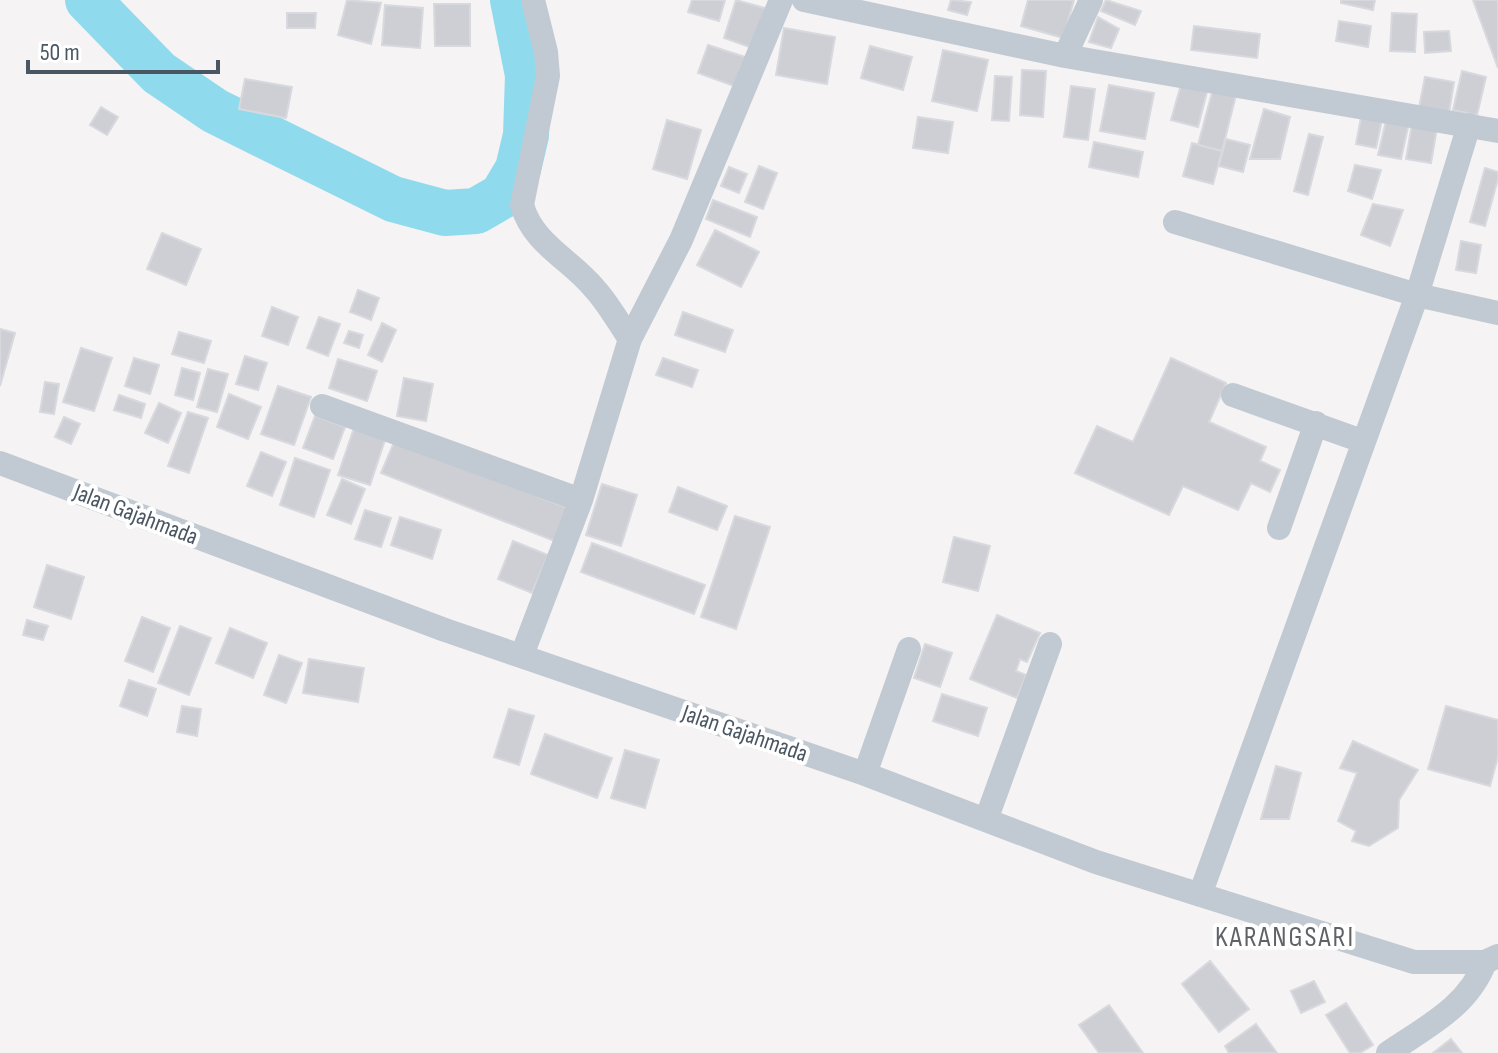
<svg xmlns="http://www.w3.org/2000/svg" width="1498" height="1053" viewBox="0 0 1498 1053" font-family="'Sofia Sans Condensed',sans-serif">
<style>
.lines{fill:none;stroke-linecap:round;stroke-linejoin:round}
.river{stroke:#90daee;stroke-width:46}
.building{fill:#cdcfd5;stroke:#d7d9de;stroke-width:2}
.minor{stroke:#c1cad2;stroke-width:24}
.labels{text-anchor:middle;stroke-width:8;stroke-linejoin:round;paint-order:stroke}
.street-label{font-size:24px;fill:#4a5661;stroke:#fff}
.quarter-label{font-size:28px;letter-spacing:2px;fill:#5f6368;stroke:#fff}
</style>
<rect width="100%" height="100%" fill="#f5f3f3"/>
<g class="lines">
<path class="river" d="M88 0 159 73 215 111 393 199 445 213 476 211 502 196 518 169 526 135 528 75 513 0"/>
</g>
<path class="building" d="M347 0 381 3 371 44 338 35Z
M692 0H725L719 21 688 12Z
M736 0 768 9 755 49 724 38Z
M951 0 971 2 967 15 948 10Z
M1028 0H1074L1063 38 1021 26Z
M1106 0 1141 11 1135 25 1101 11Z
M1341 0H1375L1373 10 1341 3Z
M1473 0H1498V68Z
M434 4H470V46H435Z
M385 5 423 8 420 48 382 45Z
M287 13H316L315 28H287Z
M1392 13 1417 14 1415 52 1390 51Z
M1098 17 1119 29 1111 48 1089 42Z
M1339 21 1371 26 1368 47 1336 41Z
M1194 26 1260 34 1257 58 1191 50Z
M784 28 835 37 827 84 776 75Z
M1449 31 1451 51 1425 53 1424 32Z
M708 45 745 57 734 86 698 73Z
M870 46 912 57 903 90 861 78Z
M943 50 988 60 977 111 932 101Z
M1022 70 1046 71 1043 117 1020 115Z
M1462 71 1486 77 1477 115 1453 110Z
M995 76 1012 77 1009 121 992 120Z
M1425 77 1454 82 1449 113 1419 108Z
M245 79 292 87 286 118 239 109Z
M1182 81 1208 88 1198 127 1171 120Z
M1109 85 1154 93 1145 139 1100 131Z
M1071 86 1095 89 1088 140 1064 137Z
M1213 89 1236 95 1222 151 1198 145Z
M101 107 118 117 107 135 90 125Z
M1363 107 1384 111 1376 148 1356 144Z
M1264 109 1290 117 1280 159H1250Z
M1388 112 1410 118 1401 159 1378 155Z
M918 117 953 122 948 153 913 148Z
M1413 118 1438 122 1431 163 1406 159Z
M667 120 701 130 687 179 653 169Z
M1309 134 1323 137 1308 195 1294 191Z
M1226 139 1250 145 1243 172 1219 166Z
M1094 142 1143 152 1138 177 1089 167Z
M1192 143 1222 151 1213 184 1183 176Z
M1355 165 1381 170 1372 199 1348 191Z
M759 166 777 173 763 209 745 202Z
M729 167 747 174 739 193 721 186Z
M1485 168 1498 172V179L1485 226 1470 222Z
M713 200 757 217 750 237 706 219Z
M1373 204 1403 210 1390 246 1361 235Z
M715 230 759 252 741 287 697 265Z
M162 233 201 249 186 285 147 269Z
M1461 241 1481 245 1476 273 1456 270Z
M358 290 379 298 371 320 350 312Z
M272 307 298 317 288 345 262 336Z
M683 312 733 330 725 352 675 335Z
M319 317 340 324 328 356 307 348Z
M382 323 396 330 382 362 368 355Z
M0 329 15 333 0 386Z
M349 331 363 335 359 348 344 343Z
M179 332 211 341 204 363 172 354Z
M81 348 112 358 94 411 63 402Z
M245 356 267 363 258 390 236 384Z
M134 358 159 365 150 394 125 386Z
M663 358 698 370 692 387 656 375Z
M1171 358 1226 383 1209 422 1266 447 1260 461 1280 470 1270 492 1251 483 1238 510 1183 486 1169 515 1075 473 1097 426 1133 442Z
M338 359 377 371 367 401 329 388Z
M182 368 200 373 193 400 175 395Z
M208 369 228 374 217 412 197 407Z
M404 378 433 384 426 421 397 416Z
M45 382 59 384 54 414 40 412Z
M278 386 311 397 294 445 261 434Z
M229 394 261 407 248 439 217 427Z
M119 395 145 404 141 418 114 410Z
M159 403 181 413 168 443 145 433Z
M188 412 208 418 189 473 168 466Z
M315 416 345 427 333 459 303 448Z
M64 417 80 424 71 444 55 437Z
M354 428 386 437 370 485 338 475Z
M395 440 570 509 557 542 381 473Z
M261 452 286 462 272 496 247 486Z
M295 458 330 470 314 517 280 505Z
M342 479 365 489 351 524 327 515Z
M602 484 637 495 621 546 586 535Z
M678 487 727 506 717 530 669 512Z
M365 510 391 518 381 547 355 539Z
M735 516 770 527 736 629 701 617Z
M400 517 441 530 432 559 391 545Z
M954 537 990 546 978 591 943 582Z
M513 541 548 555 532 593 498 579Z
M592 543 705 585 694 614 581 572Z
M47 565 84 577 71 619 34 607Z
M997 615 1040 633 1027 662 1020 659 1016 671 1026 675 1017 698 970 679Z
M142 617 170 628 153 672 125 661Z
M27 620 48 626 43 640 23 635Z
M180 626 211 638 189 695 158 683Z
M230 628 267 643 253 678 216 663Z
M925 644 952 653 940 687 914 678Z
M279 655 302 663 286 703 264 695Z
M309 659 364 668 358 702 303 693Z
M129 680 156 689 147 716 120 706Z
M942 694 987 708 978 736 933 721Z
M182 706 201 709 197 736 177 732Z
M1446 706 1498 720V757L1490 786 1428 769Z
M509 709 534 716 519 765 494 757Z
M545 734 612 758 597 798 531 774Z
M1353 741 1418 770 1399 800 1398 828 1369 846 1352 841 1356 831 1338 821 1357 773 1340 768Z
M625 750 659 760 645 808 611 798Z
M1276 766 1301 773 1289 819H1261Z
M1210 961 1249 1009 1219 1032 1182 984Z
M1314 981 1325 1002 1301 1013 1291 991Z
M1346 1003 1373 1045 1360 1053H1350L1326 1015Z
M1109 1005 1143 1053H1099L1079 1025Z
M1256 1024 1277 1053H1229L1225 1046Z
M1451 1039 1462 1053H1433Z"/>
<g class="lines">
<path class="minor" d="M804 0 1065 56 1498 131
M1065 56 1091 0
M1175 222 1417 295 1498 313
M630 339 681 240 781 0
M1233 395 1362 441
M322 406 581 500
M0 463 445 630 865 774 1096 862 1414 962H1485L1498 956
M1279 528 1316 423
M522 655 581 500 630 339C618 322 608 303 594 288 570 259 533 244 522 205L548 76 546 52 533 0
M865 774 909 649
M986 820 1050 644
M1200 895 1417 295 1469 125
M1388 1053C1426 1027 1468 1007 1485 962"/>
</g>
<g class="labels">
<g class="street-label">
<text transform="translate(136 514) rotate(21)" y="8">Jalan Gajahmada</text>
<text transform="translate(745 733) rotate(19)" y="8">Jalan Gajahmada</text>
</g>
<g class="quarter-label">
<text x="1285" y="946">KARANGSARI</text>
</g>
</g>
<path d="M28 60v12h190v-12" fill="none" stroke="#4a5661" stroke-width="4"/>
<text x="40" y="60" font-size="24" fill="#4a5661" stroke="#ffffff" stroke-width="6" paint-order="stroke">50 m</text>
</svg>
